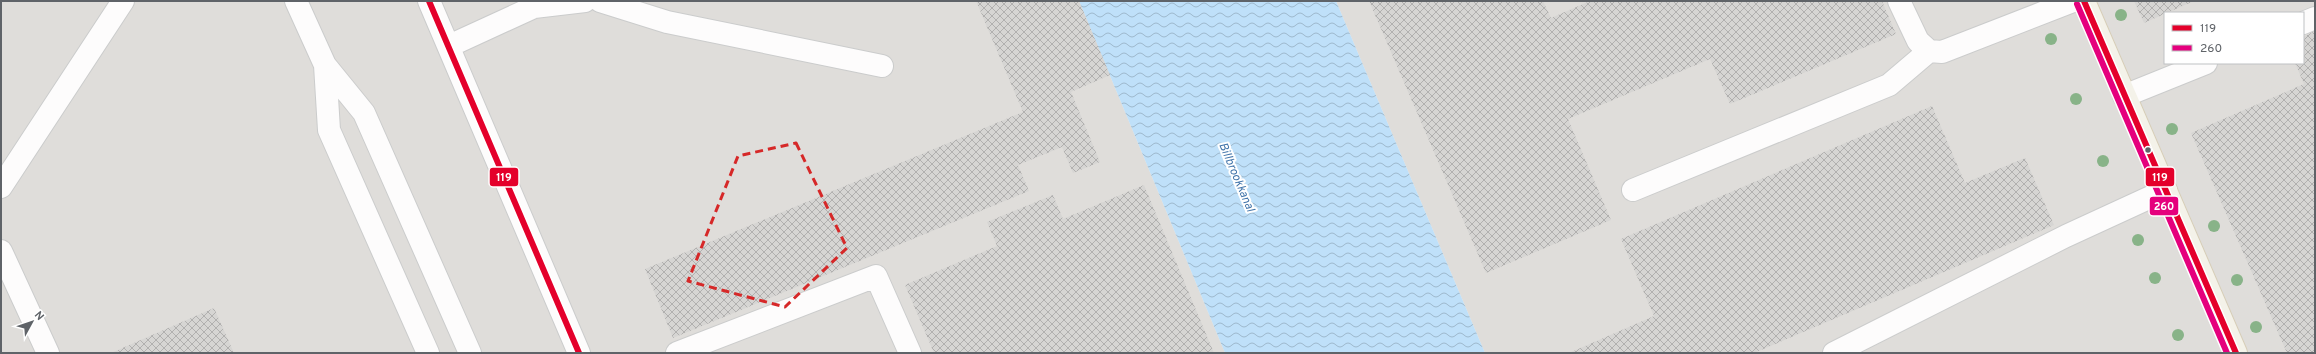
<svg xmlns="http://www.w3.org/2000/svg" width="2316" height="354" viewBox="0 0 2316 354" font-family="Overpass,sans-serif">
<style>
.industrial{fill:#dfddda;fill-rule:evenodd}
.water{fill:url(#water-waves)}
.building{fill:url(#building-cross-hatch)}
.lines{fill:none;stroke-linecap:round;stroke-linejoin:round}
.minor-casing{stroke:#cbcccc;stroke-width:24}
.major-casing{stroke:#d7ceb8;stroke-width:24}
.minor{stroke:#fdfcfc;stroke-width:22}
.major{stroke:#f4f2e9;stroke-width:22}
.bus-1-casing{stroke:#fff;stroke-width:9}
.bus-2-casing{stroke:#fff;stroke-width:9}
.bus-1{stroke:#e4002b;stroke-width:6}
.bus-2{stroke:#e5007d;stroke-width:6}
.tree{fill:#88b388}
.marked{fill:none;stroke:#d62828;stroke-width:3;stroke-dasharray:8 5;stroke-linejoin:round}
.bus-dot{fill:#5f6368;stroke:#fff;stroke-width:1.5}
.labels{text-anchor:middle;stroke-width:4;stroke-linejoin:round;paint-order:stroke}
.water-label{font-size:12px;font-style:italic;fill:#4174aa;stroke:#fff}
.line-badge{stroke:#fff;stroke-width:1.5}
.badge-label{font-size:11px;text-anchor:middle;font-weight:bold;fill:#fff}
</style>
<defs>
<pattern id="water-waves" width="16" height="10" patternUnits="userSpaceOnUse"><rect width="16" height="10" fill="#bfe0f9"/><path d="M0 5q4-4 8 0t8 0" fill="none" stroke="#9eb9cd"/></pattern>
<pattern id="building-cross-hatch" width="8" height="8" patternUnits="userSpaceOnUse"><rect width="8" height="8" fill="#d6d5d3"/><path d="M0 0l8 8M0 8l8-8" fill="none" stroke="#b1b0af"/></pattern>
</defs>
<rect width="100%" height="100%" fill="#efeeea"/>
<path class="industrial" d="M1 1H1079L1225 353H1Z
M1336 1H2315V353H1485ZM2165 13H2303V63H2165Z"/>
<path class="water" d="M1079 1H1336L1485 353H1225Z"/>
<path class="building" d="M976 1H1079L1110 75 1071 92 1100 162 1073 173 1062 147 1018 165 1029 191 673 338 645 269 1023 112Z
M1369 1H1543L1551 18 1590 1H1882L1896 34 1730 104 1710 59 1568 119 1611 220 1486 273Z
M2134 1H2194L2144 23Z
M2315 31V353H2287L2191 133 2304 84 2295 63H2303V37Z
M1932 106 1965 183 2025 158 2054 225 1754 353H1569L1654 316 1621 239Z
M1144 185 1214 353H934L905 285 997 246 987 222 1053 195 1063 219Z
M214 308 234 353H111Z"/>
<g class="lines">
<defs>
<path id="minor" d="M296 1 325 65 364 113 470 353
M429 1 579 353
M600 1 667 22 882 66
M1899 1 1918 41 1929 51 1942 52 2073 1
M534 7 585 1
M2303 23 2315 18
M449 46 534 7 531 1
M325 65 329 130 428 353
M2124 96 2206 63
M1 187 123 1
M1633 190 1889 85 1929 51
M1 251 48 353
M677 353 876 276 910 353
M1834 353 2066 236 2166 190"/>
<path id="major" d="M2084 1 2236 353"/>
</defs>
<use href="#minor" class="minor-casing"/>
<use href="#major" class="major-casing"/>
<use href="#minor" class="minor"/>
<use href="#major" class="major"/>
<defs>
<path id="bus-1" d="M429 1 579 353
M2084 1 2236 353"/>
<path id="bus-2" d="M2077 4 2227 353"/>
</defs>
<use href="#bus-1" class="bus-1-casing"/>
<use href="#bus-2" class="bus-2-casing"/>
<use href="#bus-1" class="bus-1"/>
<use href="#bus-2" class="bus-2"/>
</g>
<g class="tree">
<circle cx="2121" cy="15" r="6"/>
<circle cx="2051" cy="39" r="6"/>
<circle cx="2076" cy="99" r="6"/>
<circle cx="2172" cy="129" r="6"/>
<circle cx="2103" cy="161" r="6"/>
<circle cx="2214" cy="226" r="6"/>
<circle cx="2138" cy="240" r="6"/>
<circle cx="2155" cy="278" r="6"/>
<circle cx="2237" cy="280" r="6"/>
<circle cx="2256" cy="327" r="6"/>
<circle cx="2178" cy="335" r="6"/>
</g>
<path class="marked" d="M796 143 847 248 785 307 688 281 738 156Z"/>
<circle class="bus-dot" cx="2148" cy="150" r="3.5"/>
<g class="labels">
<g class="water-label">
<text transform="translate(1237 177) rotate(67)" y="4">Billbrookkanal</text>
</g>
</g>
<g class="line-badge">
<rect x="489" y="167" width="30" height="20" rx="4" fill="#e4002b"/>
<rect x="2145" y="167" width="30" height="20" rx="4" fill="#e4002b"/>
<rect x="2149" y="196" width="30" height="20" rx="4" fill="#e5007d"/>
</g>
<g class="badge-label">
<text x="504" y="181">119</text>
<text x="2160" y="181">119</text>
<text x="2164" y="210">260</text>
</g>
<rect width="2316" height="354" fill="none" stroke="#5f6368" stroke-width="4"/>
<rect x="2164" y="12" width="140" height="52" fill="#ffffff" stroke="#bfc1c3"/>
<rect x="2172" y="25" width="20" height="6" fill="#e4002b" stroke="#bfc1c3"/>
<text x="2200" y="32" font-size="12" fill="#5f6368">119</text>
<rect x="2172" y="45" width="20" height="6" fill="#e5007d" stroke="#bfc1c3"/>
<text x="2200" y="52" font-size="12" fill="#5f6368">260</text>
<g transform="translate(32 322) rotate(50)" stroke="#ffffff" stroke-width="3" paint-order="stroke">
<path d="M0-3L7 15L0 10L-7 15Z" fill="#5f6368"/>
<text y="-6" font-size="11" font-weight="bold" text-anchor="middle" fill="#5f6368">N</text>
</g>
</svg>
